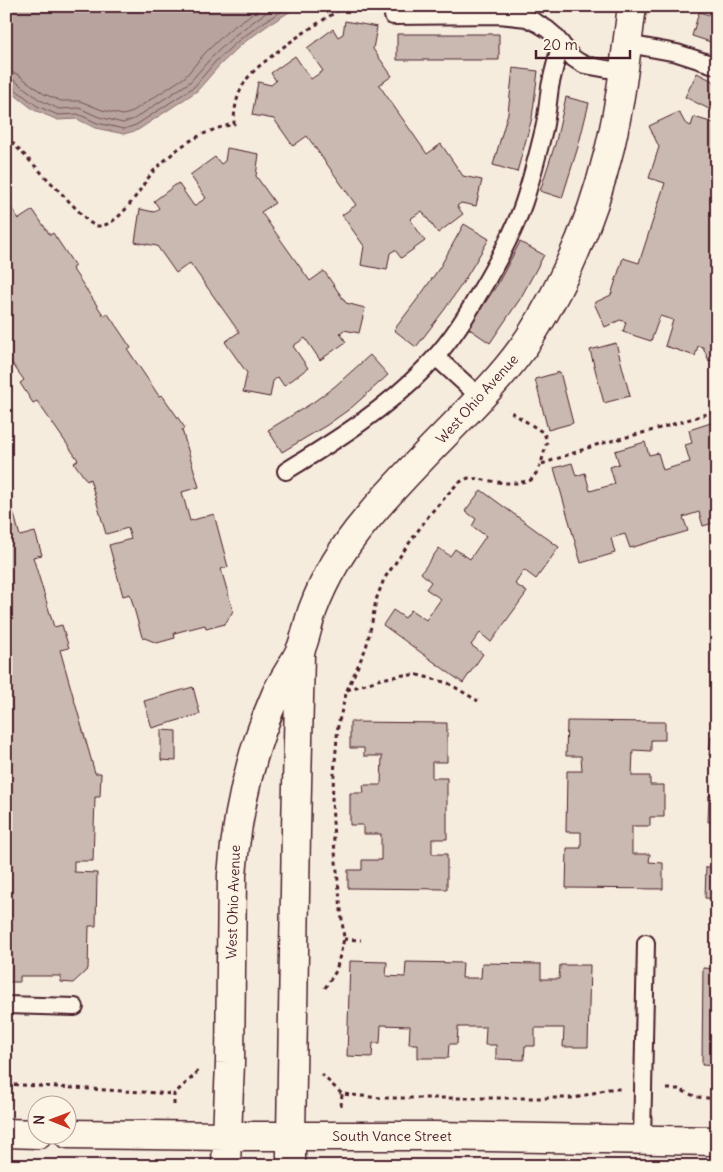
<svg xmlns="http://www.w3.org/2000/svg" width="723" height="1172" viewBox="0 0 723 1172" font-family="Delius,sans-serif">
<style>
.water{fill:#b8a39e;stroke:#8c6e70}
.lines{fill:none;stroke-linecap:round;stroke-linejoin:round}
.shore{stroke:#765459;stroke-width:1}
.building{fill:#cab9b1;stroke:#4a1f2b}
.service-casing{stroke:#4a1f2b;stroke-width:20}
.minor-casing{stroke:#4a1f2b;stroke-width:31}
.tertiary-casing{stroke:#4a1f2b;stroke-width:31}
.path{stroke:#4a1f2b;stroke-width:3;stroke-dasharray:4 4;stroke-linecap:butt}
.service{stroke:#fcf5e5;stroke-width:16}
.minor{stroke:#fcf5e5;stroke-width:28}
.tertiary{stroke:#fcf5e5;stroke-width:28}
.labels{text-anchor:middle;stroke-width:5;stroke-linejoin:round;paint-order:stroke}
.street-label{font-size:14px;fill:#4a1f2b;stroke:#fcf5e5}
</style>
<rect width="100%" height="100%" fill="#f5ecde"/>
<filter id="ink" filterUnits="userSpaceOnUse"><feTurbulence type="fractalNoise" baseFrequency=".02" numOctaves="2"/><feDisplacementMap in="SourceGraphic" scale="10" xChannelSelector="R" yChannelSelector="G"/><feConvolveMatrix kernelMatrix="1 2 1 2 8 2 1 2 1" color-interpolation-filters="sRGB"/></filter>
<g filter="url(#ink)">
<path class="water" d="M6 6H299L267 26 242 44 219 66 197 91 138 130 124 134 95 128 77 119 58 120 34 110 6 88Z"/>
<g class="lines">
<path class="shore" d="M6 71 17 74 44 94 61 101H80L102 110 123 115 130 113 185 77 205 53 229 30 263 6
M6 79 14 80 40 100 59 109 79 108 99 117 123 123 134 119 190 82 211 58 235 35 261 16 277 6
M6 85 11 86 37 106 58 115 78 114 97 123 124 129 136 125 194 87 215 62 239 40 264 22 290 6"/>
</g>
<path class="building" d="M699 12 717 17V44L692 36Z
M345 21 377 27 373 49 392 76 379 85 427 154 441 144 463 176 482 180 476 206 461 203 457 206 463 214 438 233 422 211 410 219 425 241 401 258 395 250 390 253 387 270 361 265 364 246 342 215 356 205 307 136 293 146 274 119 252 115 258 82 271 85 276 81 271 73 295 56 311 79 323 71 307 48 333 29 338 37 343 34Z
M397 34H499V60H397Z
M513 68 538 71 532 118 517 172 493 165 508 113Z
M697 73 717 83V113L685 97Z
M566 97 589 103 578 147 562 198 540 191 556 141Z
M679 112 685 123 691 126 694 117 717 124V142L713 153 717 154V358L709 361 703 347 698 346 695 356 665 346 673 320 660 316 651 341 623 332 626 322 620 320 605 327 594 303 611 295 623 258 639 263 665 183 649 178 659 147 649 126Z
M227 148 259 154 256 176 275 203 261 212 310 281 324 271 346 303 365 308 359 333 344 330 340 333 346 342 320 360 305 338 293 346 308 368 284 386 278 377 273 381 270 397 243 392 247 373 225 342 239 332 190 263 176 273 157 246 135 242 140 209 154 212 159 208 154 201 178 183 194 206 206 198 190 175 215 157 221 164 225 161Z
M6 209 13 210 19 219 33 210 50 235 53 233 75 266 72 268 104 316 108 314 131 348 128 350 159 396 162 395 185 428 182 430 199 487 182 492 190 521 214 514 228 567 221 569 233 611 225 624 206 629 205 625 174 633 175 638 157 643 142 637 130 594 123 596 109 545 131 539 128 528 106 534 90 479 87 481 74 463 78 460 37 401 33 403 20 383 24 380 6 355Z
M464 224 489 239 464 281 445 309 416 347 394 330 422 293 440 267Z
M520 242 544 255 520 299 490 343 468 328 497 285Z
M616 343 630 396 604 403 590 350Z
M370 355 388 375 351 408 327 425 282 452 268 430 312 403 334 387Z
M560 372 573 423 548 430 535 379Z
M714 422 717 432V522L703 526 699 512 683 517 688 531 630 548 625 534 611 538 615 553 581 563 554 468 572 463 576 476 585 473 590 491 615 484 610 467 619 464 615 451 645 442 649 455 658 453 663 470 690 462 685 445 692 443 689 430Z
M481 490 559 547 536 579 524 570 515 584 527 592 491 642 480 633 471 645 483 654 463 683 383 625 393 610 405 618 411 610 426 620 441 599 426 589 431 582 421 573 439 548 450 556 455 549 470 559 486 536 472 526 476 519 465 511Z
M10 500 20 536 35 532 42 555 33 557 54 627 62 625 69 648 60 650 95 773H101L100 797H95L93 861H74V872L97 873 96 926H89L88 969 73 983 61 982V976H20V982H6V872H8V839H6V501Z
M193 687 200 714 152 728 144 701Z
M567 721 665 722V740H651V751L633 750 632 776H650V785H664V817H650V826H632V854H650L649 862 663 863V889L566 888 567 848H581V832H566L567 771H582L581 756H566Z
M350 722 447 723V762H432V778H447V839H432V854H447V889L348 888V870H362V860H381V834H363V825H350V793H364L363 785H381L382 756H364V748H350Z
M161 730 176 731V761L161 760Z
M711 736 717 737V756L709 755Z
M709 795 717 796V822H708Z
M706 867H717V899L705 898Z
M350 961 387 962 386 976 405 977 406 962 463 963 462 978H481L482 963 541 964V979H559L560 965H590L588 1047H563L564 1028H535V1046H525L524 1060 496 1059V1045H485L486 1027H458L457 1044H449L448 1058H418V1044H409L410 1026 381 1025 380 1043H373L372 1057 347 1056Z
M703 968 717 969V1066L702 1065Z"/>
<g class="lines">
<defs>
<path id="service" d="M393 16 499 15 527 18 537 23 547 29 554 35 573 58 579 62 585 65 624 72
M628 44 677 53 717 66
M436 357 481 398
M286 471C335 441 386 409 426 367 446 347 463 322 477 297 495 267 513 235 524 202 532 178 538 153 544 129 547 115 548 101 550 87 553 72 557 58 561 43
M6 1005 75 1007
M642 1140 646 943"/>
<path id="minor" d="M227 1136 230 1063 232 875C237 812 251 751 276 694 283 679 293 666 300 651 306 638 308 622 313 609 325 577 344 546 366 520 396 483 430 450 463 416 487 391 511 366 530 337 567 279 594 213 610 147 621 101 626 53 632 6
M291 1136 296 830 300 654"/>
<path id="tertiary" d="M6 1133 38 1134
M68 1134 227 1136H434L717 1141
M226 1166 227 1136
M291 1166V1136"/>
</defs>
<use href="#service" class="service-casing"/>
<use href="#minor" class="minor-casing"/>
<use href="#tertiary" class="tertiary-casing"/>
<path class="path" d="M6 136 89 222C92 224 95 226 99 226 121 225 140 188 152 173 158 166 165 160 172 154 189 139 211 129 234 124 234 111 236 99 242 87 248 75 258 67 268 59 292 39 319 23 345 6
M542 464 596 445 650 431 717 411
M347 690 381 679 404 675H418L448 683 478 701
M344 939 361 940
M325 988 336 971 344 939 334 842 332 799 338 725 347 690 366 648 372 622 376 600 384 579 429 515 458 483 468 478 478 479 504 483H517L531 480 537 472 541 464 547 441 544 433 508 410
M321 1074 342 1094 381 1098H575L608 1089H621
M6 1084 174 1094
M667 1089H678L697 1097 717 1099
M174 1105V1094L195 1075 199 1069
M341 1106 342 1094"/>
<use href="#service" class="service"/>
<use href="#minor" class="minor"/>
<use href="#tertiary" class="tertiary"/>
</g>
</g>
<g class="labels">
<g class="street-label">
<text transform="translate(477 399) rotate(-48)" y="5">West Ohio Avenue</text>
<text transform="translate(233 902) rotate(-88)" y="5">West Ohio Avenue</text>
<text x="392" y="1141">South Vance Street</text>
</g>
</g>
<rect width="723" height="1172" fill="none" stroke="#fcf5e5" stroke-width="25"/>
<rect x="12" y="12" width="698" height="1147" fill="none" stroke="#4a1f2b" stroke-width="2" filter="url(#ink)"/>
<g transform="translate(52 1120) rotate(271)"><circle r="24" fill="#fcf5e5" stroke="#b59f9b"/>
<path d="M0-4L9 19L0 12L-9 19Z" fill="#c8321e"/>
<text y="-8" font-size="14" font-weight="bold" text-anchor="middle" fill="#4a1f2b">N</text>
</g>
<path d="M536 50v8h94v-8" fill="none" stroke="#4a1f2b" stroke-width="2.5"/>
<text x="543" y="50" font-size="15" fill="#4a1f2b" stroke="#fcf5e5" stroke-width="4" paint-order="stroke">20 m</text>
</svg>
